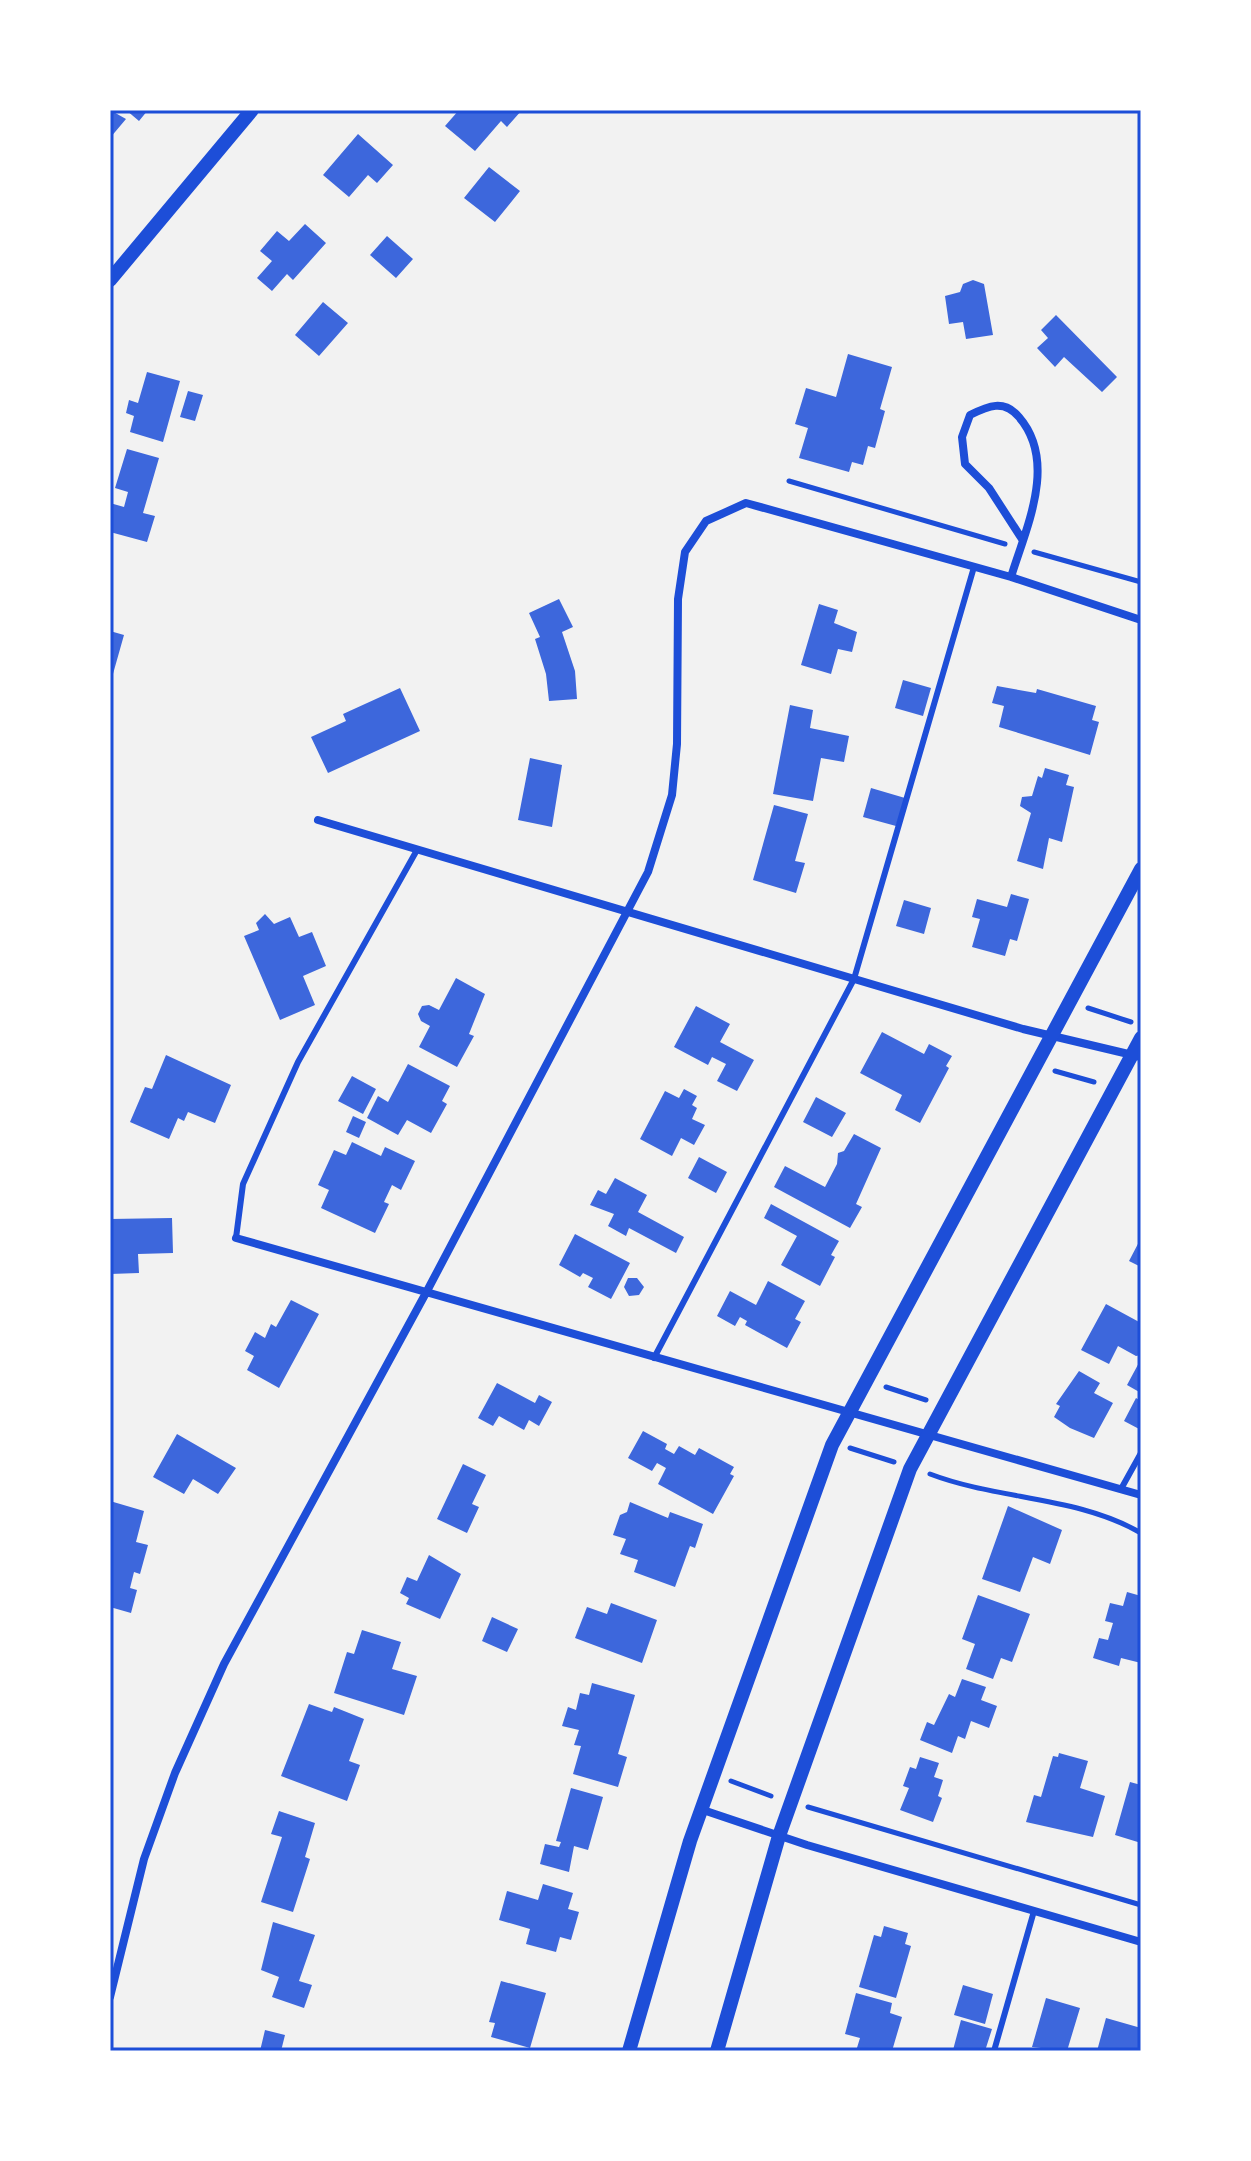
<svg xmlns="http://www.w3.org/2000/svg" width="1251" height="2161" viewBox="0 0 1251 2161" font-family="'Space Grotesk',sans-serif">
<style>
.building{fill:#3d67dc}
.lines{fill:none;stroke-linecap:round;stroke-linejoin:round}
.path{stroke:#1d4ed8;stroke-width:5}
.service{stroke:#1d4ed8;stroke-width:6}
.minor{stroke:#1d4ed8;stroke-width:8}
.tertiary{stroke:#1d4ed8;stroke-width:14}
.neatline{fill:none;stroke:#1d4ed8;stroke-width:3}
</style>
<rect width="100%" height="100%" fill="#f2f2f2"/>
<path class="building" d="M110 110 126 119 110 138Z
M126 110H148L139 121Z
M459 110H522L507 127 501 121 475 151 445 126Z
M358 134 393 165 377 183 368 175 349 197 323 175Z
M489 167 520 191 495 222 464 198Z
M305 224 326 243 293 280 287 274 272 291 257 278 272 261 260 251 277 231 289 241Z
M387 236 413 259 396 278 370 255Z
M973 280 984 284 993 335 966 339 963 322 949 324 945 296 960 292 963 284Z
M323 302 348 323 319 356 295 335Z
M1056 315 1117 377 1102 392 1064 357 1055 367 1037 348 1048 338 1041 330Z
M848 354 892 367 880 409 885 411 875 448 868 446 863 465 852 462 849 472 799 458 808 428 795 424 806 388 836 397Z
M147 372 180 381 163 442 130 432 134 416 126 413 129 400 138 403Z
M188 391 203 395 195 421 180 417Z
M127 449 159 458 143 513 155 516 147 542 110 532V503L124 507 128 492 115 488Z
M559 599 573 627 562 632 575 671 577 699 549 701 546 674 535 639 540 637 529 613Z
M819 604 838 610 834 623 857 632 852 652 838 649 831 674 801 665Z
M110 631 124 635 111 681H110Z
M903 680 931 688 923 716 895 708Z
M997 686 1036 693 1037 689 1096 706 1092 720 1099 722 1090 755 999 727 1004 706 992 703Z
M400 688 420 731 328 773 311 737 346 721 343 714Z
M790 705 813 710 810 728 849 736 844 762 821 758 813 801 773 794Z
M530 758 562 765 552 827 518 820Z
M1045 768 1069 775 1066 785 1074 787 1062 842 1049 838 1043 869 1017 861 1031 813 1020 806 1022 797 1032 796 1038 776 1042 778Z
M871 788 905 798 896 826 863 817Z
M774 805 808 814 795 861 805 863 796 893 753 880Z
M1011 894 1029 899 1017 941 1010 939 1005 956 972 947 980 919 972 917 977 899 1007 907Z
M904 900 931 908 924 934 896 926Z
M265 914 274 924 290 917 299 937 312 932 326 966 303 976 315 1005 280 1020 244 936 259 930 256 923Z
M456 978 485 994 469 1034 474 1036 457 1067 419 1047 430 1026 421 1021 418 1014 422 1006 429 1005 439 1010Z
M696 1006 730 1024 720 1042 754 1060 737 1091 717 1081 726 1064 712 1057 708 1065 674 1047Z
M882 1032 924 1054 929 1044 952 1056 946 1066 949 1068 920 1123 895 1110 902 1095 860 1073Z
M166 1055 231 1085 215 1123 188 1112 184 1121 178 1118 169 1139 130 1122 145 1087 152 1089Z
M408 1064 450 1086 442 1101 447 1104 431 1133 407 1120 398 1135 367 1118 378 1096 388 1102Z
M352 1076 376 1089 363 1114 338 1101Z
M684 1089 697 1096 692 1105 697 1108 692 1119 705 1125 694 1145 681 1138 672 1156 640 1139 665 1091 679 1098Z
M816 1097 846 1113 832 1137 803 1122Z
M353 1116 366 1122 359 1138 346 1132Z
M854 1134 881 1148 856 1204 862 1207 850 1228 774 1187 785 1166 825 1187 837 1164 838 1153 844 1151Z
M352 1142 381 1156 385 1147 415 1161 401 1190 392 1185 384 1202 389 1204 375 1233 321 1208 329 1190 318 1185 334 1150 346 1155Z
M699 1157 727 1172 716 1193 688 1178Z
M615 1178 647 1195 638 1212 684 1237 676 1253 629 1228 626 1236 608 1226 614 1214 590 1205 598 1190 606 1194Z
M771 1204 839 1241 831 1255 835 1257 820 1286 781 1265 797 1236 764 1218Z
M172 1218 173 1253 138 1254 139 1273 110 1274V1219Z
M575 1234 630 1263 611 1299 588 1287 593 1278 583 1273 580 1277 559 1265Z
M1141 1238V1267L1129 1261Z
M628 1278H637L644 1287 639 1295 629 1296 624 1287Z
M768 1281 805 1301 795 1319 801 1322 787 1348 745 1325 747 1321 740 1317 735 1326 717 1316 730 1291 756 1305Z
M291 1300 319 1314 279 1388 247 1370 254 1356 245 1351 255 1332 265 1338 271 1324 276 1327Z
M1106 1304 1141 1323V1355L1136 1356 1118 1346 1109 1364 1081 1350Z
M1141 1359V1393L1127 1385Z
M1079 1371 1100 1383 1094 1393 1113 1403 1094 1438 1070 1428 1054 1417 1060 1406 1056 1404Z
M497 1383 535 1403 539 1395 552 1402 539 1426 529 1420 524 1430 499 1416 493 1426 478 1418Z
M1136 1398 1141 1401V1430L1124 1421Z
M643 1431 667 1444 665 1449 674 1454 679 1446 695 1455 699 1448 734 1467 730 1474 734 1476 713 1514 658 1484 666 1468 657 1463 652 1471 628 1458Z
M177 1434 236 1468 218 1494 193 1479 184 1494 153 1477Z
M463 1464 486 1475 472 1504 479 1507 467 1533 437 1519Z
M110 1501 144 1511 136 1542 148 1545 140 1574 134 1572 130 1588 137 1590 131 1613 110 1607Z
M630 1502 668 1518 670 1512 703 1524 695 1548 690 1546 675 1587 634 1572 638 1560 620 1554 626 1539 613 1535 620 1515 627 1512Z
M1008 1506 1062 1530 1050 1564 1033 1557 1020 1592 982 1579Z
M429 1555 461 1574 440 1619 406 1604 409 1598 400 1593 407 1577 417 1581Z
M1127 1592 1141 1596 1138 1629H1141V1663L1121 1658 1119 1666 1093 1658 1099 1638 1108 1640 1113 1623 1105 1621 1110 1603 1123 1606Z
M978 1595 1030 1614 1012 1662 1001 1658 993 1679 966 1669 975 1644 962 1639Z
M611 1603 657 1620 642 1663 575 1638 587 1607 607 1614Z
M492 1617 518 1629 507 1652 482 1641Z
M362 1630 401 1642 392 1669 417 1676 404 1715 334 1693 347 1652 354 1654Z
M962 1679 986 1687 981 1700 997 1706 989 1728 971 1721 965 1739 958 1736 952 1753 920 1740 927 1722 934 1725 949 1694 955 1697Z
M592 1683 635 1695 618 1754 627 1757 618 1787 573 1774 581 1746 574 1745 579 1730 562 1726 568 1707 576 1710 580 1693 589 1695Z
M309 1704 332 1712 334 1707 364 1719 349 1761 360 1765 347 1801 281 1776Z
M1059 1753 1088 1761 1080 1788 1105 1796 1093 1837 1026 1822 1034 1795 1041 1797 1053 1756 1058 1757Z
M920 1757 939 1763 934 1777 943 1780 938 1796 942 1798 933 1822 900 1810 909 1788 903 1786 910 1767 916 1769Z
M1130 1782 1141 1785V1843L1115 1835Z
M571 1788 603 1797 588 1850 574 1846 569 1872 540 1864 545 1844 559 1847 561 1842 556 1841Z
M279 1811 315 1823 305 1857 310 1859 293 1912 261 1902 282 1837 271 1834Z
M543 1884 573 1893 568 1909 579 1912 571 1940 560 1937 556 1952 526 1944 530 1929 499 1920 507 1891 538 1900Z
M273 1922 315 1935 299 1981 312 1985 304 2008 272 1997 279 1977 261 1970Z
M884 1926 908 1933 905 1944 911 1946 896 1998 859 1987 874 1935 881 1937Z
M501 1981 546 1993 530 2048 491 2037 495 2023 489 2022Z
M963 1985 993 1994 985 2024 954 2015Z
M856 1993 892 2003 890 2013 902 2017 892 2051H856L860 2038 845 2034Z
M1046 1998 1080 2008 1067 2051 1032 2047Z
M1106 2018 1141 2028 1138 2042 1141 2051H1097Z
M961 2020 992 2029 985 2051 953 2050Z
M265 2030 285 2035 281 2051H260Z"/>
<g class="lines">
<path class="path" d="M789 481 1005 544
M1034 552 1141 582
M1088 1008 1131 1022
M1055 1071 1094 1082
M886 1387 926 1400
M850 1448 894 1462
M930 1474C998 1500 1077 1496 1141 1533
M731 1781 771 1796
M808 1807 1141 1905"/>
<path class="service" d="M236 1238 243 1184 298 1062 417 850
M654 1358 854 979 974 567
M1121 1489 1141 1453
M994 2051 1034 1911"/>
<path class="minor" d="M1011 577C1026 528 1058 462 1019 417 1004 399 988 406 970 415L962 437 965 464 989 488 1022 539
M318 820 1023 1029 1141 1057
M236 1238 1141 1495
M703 1810 807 1845 1141 1942
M110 1997 144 1859 175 1773 224 1664 427 1291 648 872 672 795 677 744 678 599 685 552 706 521 746 503 1011 577 1141 620"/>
<path class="tertiary" d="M110 280 252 110
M629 2051 690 1841 832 1445 1141 869
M717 2051 779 1836 910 1469 1141 1038"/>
</g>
<rect width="1251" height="2161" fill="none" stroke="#ffffff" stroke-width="224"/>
<rect x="112" y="112" width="1027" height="1937" class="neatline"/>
</svg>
